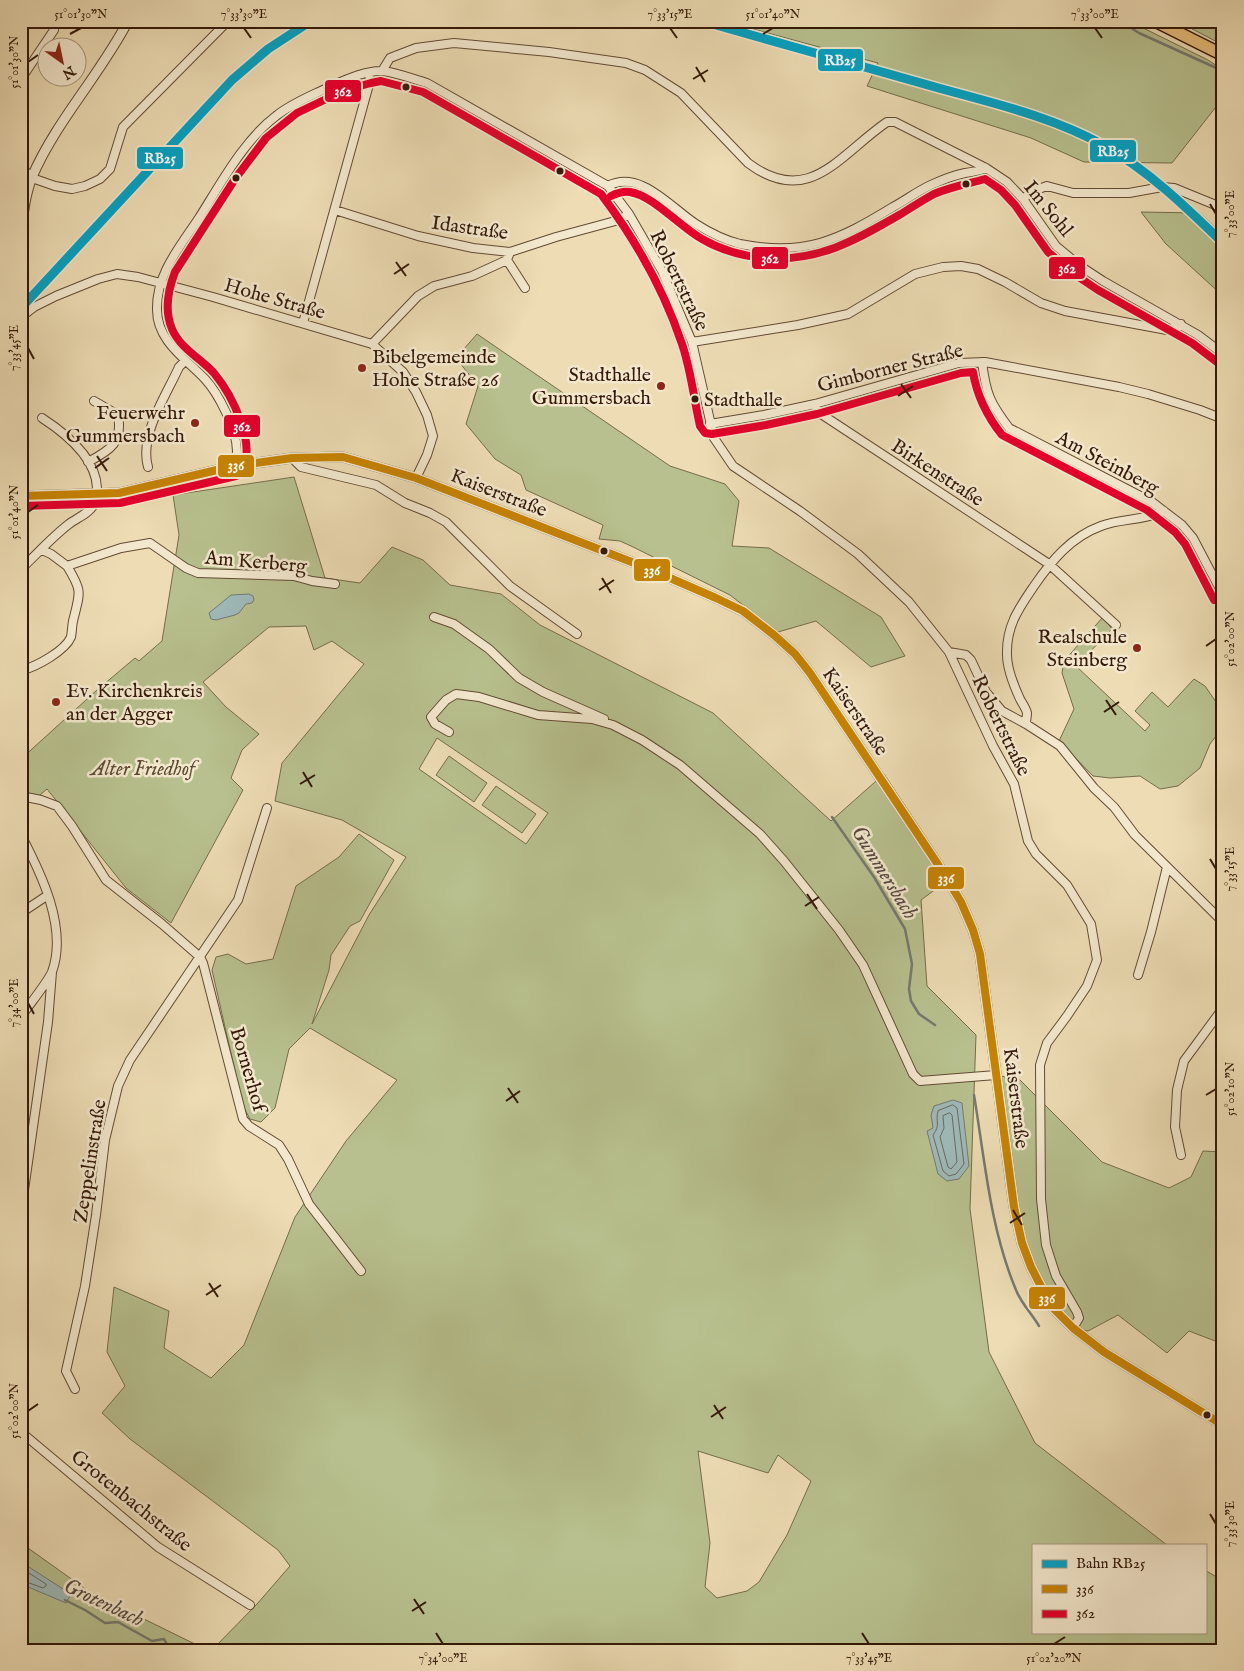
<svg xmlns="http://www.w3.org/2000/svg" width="1244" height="1671" viewBox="0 0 1244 1671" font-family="'IM FELL English',serif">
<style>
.green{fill:#b7c08e;stroke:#766c4c;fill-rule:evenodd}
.water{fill:#9eb9b8;stroke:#747972}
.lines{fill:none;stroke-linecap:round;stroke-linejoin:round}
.shore{stroke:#6a6961;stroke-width:1}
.stream{stroke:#747972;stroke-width:2.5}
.minor-casing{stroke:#634a34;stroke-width:10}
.tertiary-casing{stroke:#634a34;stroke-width:11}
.primary-casing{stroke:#35190a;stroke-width:14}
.minor{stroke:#f3e8ce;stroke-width:8}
.tertiary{stroke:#f3e8ce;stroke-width:9}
.primary{stroke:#e6be7a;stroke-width:11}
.bus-1-casing{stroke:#f3e8ce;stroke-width:11}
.bus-2-casing{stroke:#f3e8ce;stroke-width:11}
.bus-1{stroke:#c68302;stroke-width:8}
.bus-2{stroke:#e4002b;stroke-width:8}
.rail-1-casing{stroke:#f3e8ce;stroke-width:12}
.rail-1{stroke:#03a2c4;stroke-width:9}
.ticks{fill:none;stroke:#35190a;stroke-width:2}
.bus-dot{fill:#35190a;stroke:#f3e8ce;stroke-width:2}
.poi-dot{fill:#8f2418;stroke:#f3e8ce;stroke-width:2}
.labels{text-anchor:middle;stroke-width:5;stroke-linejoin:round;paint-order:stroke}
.bus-label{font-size:19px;fill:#35190a;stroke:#f3e8ce;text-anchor:start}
.street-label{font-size:20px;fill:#35190a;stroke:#f3e8ce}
.poi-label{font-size:20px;fill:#35190a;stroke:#f3e8ce;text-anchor:end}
.park-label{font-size:20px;font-style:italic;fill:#5c4b32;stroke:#f3e8ce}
.water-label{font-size:21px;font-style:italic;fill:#54493e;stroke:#f3e8ce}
.line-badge{stroke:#f3e8ce;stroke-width:2}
.badge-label{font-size:14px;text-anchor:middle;font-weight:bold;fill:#fff}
.neatline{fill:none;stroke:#35190a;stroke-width:2}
.ticks-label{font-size:12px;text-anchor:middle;fill:#35190a}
</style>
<rect width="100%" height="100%" fill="#eddcb4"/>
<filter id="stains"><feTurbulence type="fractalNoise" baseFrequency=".004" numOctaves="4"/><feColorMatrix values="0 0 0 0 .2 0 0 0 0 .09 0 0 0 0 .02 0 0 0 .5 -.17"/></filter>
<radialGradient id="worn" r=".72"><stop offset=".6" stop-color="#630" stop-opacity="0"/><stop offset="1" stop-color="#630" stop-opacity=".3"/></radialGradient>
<path class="green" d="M743 21H1129L1208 60 1223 70V106L1219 103 1172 163 1084 162 1031 138 867 86 878 63 742 26Z
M1177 21H1223V45Z
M1141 212 1200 213 1223 235V296L1166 244Z
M477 334 670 466 725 484 739 501 732 546 769 548 881 617 905 656 871 667 816 621 778 632 730 595 631 546 620 541 599 539 603 525 526 490 521 475 495 459 466 424 478 386 456 358Z
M294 477 325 578 360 583 392 547 423 560 450 585 501 594 540 625 713 713 831 821 884 774 952 877 921 900 927 986 976 1035 970 1209 989 1352 1035 1443 1167 1545H1033V1632H1205V1570L1223 1581V1650H212L257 1604 290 1566 278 1550 130 1439 102 1413 125 1386 107 1352 114 1287 169 1311 164 1348 211 1378 244 1345 295 1217 346 1141 397 1080 310 1028 289 1049 275 1108 261 1122 250 1119 243 1106 212 970 216 957 228 954 246 964 273 959 296 886 339 857 359 834 394 860 360 921 350 926 331 955 329 970 312 1024 369 915 406 857 342 820 275 801 282 763 364 664 332 641 314 650 306 626 269 627 203 682 226 707 259 734 242 750 231 778 243 790 171 923 126 888 47 789 34 800 21 791V759L97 690 135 658 139 661 162 641 179 535 173 495ZM437 738 548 813 526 844 419 769ZM698 1451 768 1473 778 1455 811 1481 787 1535 759 1582 747 1591 717 1598 705 1587 710 1543Z
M1103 617 1112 629 1076 666 1145 731 1150 725 1135 711 1152 692 1168 707 1194 679 1205 686 1223 712V727L1210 744 1200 768 1178 786 1160 789 1140 776 1110 778 1093 776 1059 741 1074 709 1062 673 1064 661Z
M449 756 487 783 474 802 436 775Z
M496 786 536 814 522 833 482 805Z
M996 1075 1020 1080 1102 1162 1169 1188 1191 1177 1203 1151 1223 1152V1344L1189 1331 1167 1353 1118 1315 1088 1331 1073 1328 1051 1306 1022 1243Z
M21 1543 91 1593 207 1650H21Z"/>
<path class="water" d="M249 594 253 596 254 600 252 603 246 604 239 613 235 615 216 620 211 619 209 613 231 595Z
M953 1100 962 1103 969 1166 959 1179 947 1181 938 1174 927 1131 933 1128 931 1115 934 1106Z
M21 1562 71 1594 66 1603 21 1584Z"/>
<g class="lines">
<path class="shore" d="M953 1105 957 1108 964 1164 956 1174 949 1176 943 1171 933 1135C941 1125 935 1121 938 1111Z
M950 1113 952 1115 957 1162 951 1169 948 1167 940 1137 944 1128 943 1116Z
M21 1568 46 1584V1586L43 1588 21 1580"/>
<path class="stream" d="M1120 21 1139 33 1223 71
M832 817 874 877 905 929 912 964 909 989 911 1001 919 1014 935 1025
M974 1095C985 1161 990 1228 1016 1290 1021 1303 1032 1314 1039 1326
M65 1600 85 1610 105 1623 118 1622 152 1641 164 1639 170 1650"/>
<defs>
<path id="minor" d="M382 71 390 58 416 48 454 43 549 52 626 63 645 70 681 93 748 163C809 209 840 154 887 122H895L986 168 1007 182 1023 199 1056 246 1080 266 1103 281 1198 335 1223 354
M21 79 54 30
M32 178 55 186 72 189 85 186 100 179 110 169 123 127 228 21
M608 186C640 169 671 208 696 224 710 233 724 240 740 244 805 257 839 240 893 207 906 200 919 190 933 184 942 180 955 175 965 173 973 172 979 171 986 168
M1023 199 1033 191 1047 186 1073 193H1129L1162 187 1174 188 1223 208
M335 210 418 236 473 248 510 252 556 237 619 220 629 214
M507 260 525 288
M21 317 34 307 56 296 98 279 117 274 138 277 213 297 372 344 403 372 416 392 427 415 433 436 427 455 416 478
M303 323 370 81 369 73
M692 342 798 325 848 314 915 274 943 267 961 266 978 269 1005 282 1041 303 1065 311 1167 330 1181 324
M372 344 418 296 434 286 472 276 507 260 510 252
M982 362C986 394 990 403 1009 428L1152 502 1182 525 1193 538 1223 595
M815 404 818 412 1049 564 1116 625
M710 424 764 415 815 404 959 363 985 362 1119 387 1148 394 1200 410 1223 419
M292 458 301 467 376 485 405 503 430 513 446 522 510 586 577 634
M88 462C111 450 123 442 118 415L94 401
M234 466C235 461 237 456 237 451 237 430 219 394 205 379 186 359 157 341 157 310 156 274 180 247 199 218 220 185 244 140 276 116 292 103 311 96 329 87 345 80 366 70 383 71 398 73 413 79 427 83L608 186 629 214 662 271 692 342 714 438 733 466 800 511 858 554 909 602 949 652 993 746 1014 784 1028 841 1036 854 1067 885 1091 924 1097 960 1087 986 1067 1016 1047 1043 1040 1065 1041 1199 1046 1245 1056 1276 1077 1312 1079 1318 1073 1328
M148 467C139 435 166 396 179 367L185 361
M42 550 51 554 67 566 121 548 150 543 186 568 198 573 294 576 312 581 335 584
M21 569C37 554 52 537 69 524 77 518 90 513 95 503 97 499 97 492 97 488 96 457 65 433 42 418
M434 617 454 624 489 649 519 678 543 692 604 719
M949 652 966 655 971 660 986 692 1002 711 1026 724 1060 746 1094 788 1114 807 1135 835 1223 922
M21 668 23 670 24 693 21 754
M23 670C37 666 65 651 71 637 72 632 72 626 73 621 80 592 83 592 67 566
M1026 724C1026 720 1027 716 1027 713 1026 708 1022 703 1020 699 1014 686 1007 669 1007 655 1006 626 1019 608 1034 586 1052 560 1071 537 1101 526 1122 518 1144 521 1164 511
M449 732 435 724 431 717 446 700 456 694 479 697 538 715 592 719 613 725 642 740 680 765 760 834 784 861 839 930 863 965 913 1074 920 1081 996 1075
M21 796 41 800 57 806 72 826 106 880 162 924 200 957 203 963 243 1119 249 1126 279 1145 288 1159 309 1204 361 1271
M21 835C41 873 68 928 52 972 47 983 29 1005 21 1017
M21 913 48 895
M1138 975 1151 932 1167 867
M1181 1155 1175 1127 1177 1090 1184 1061 1223 1008
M21 1211 48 1022 52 972
M75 1389 66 1371 85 1286 96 1215 105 1140 118 1086 130 1060 238 900 267 808
M21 1432 158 1547 250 1605"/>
<path id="tertiary" d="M21 168 32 178
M21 233C23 215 25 195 32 177 56 121 100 75 128 21
M21 496 119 493 234 466 292 458 343 457 416 478 647 568 716 598 743 611 774 635 795 654 810 673 937 863 961 902 973 930 980 954 1014 1207 1022 1243 1031 1267 1051 1306 1073 1328 1104 1352 1223 1425"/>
<path id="primary" d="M1155 21 1223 55"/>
</defs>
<use href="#minor" class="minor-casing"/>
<use href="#tertiary" class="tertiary-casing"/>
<use href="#primary" class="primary-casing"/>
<use href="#minor" class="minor"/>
<use href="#tertiary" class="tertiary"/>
<use href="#primary" class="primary"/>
<defs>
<path id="bus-1" d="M21 496 119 493 234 466 292 458 343 457 416 478 647 568 716 598 743 611 774 635 795 654 810 673 937 863 961 902 973 930 980 954 1014 1207 1022 1243 1031 1267 1051 1306 1073 1328 1104 1352 1223 1425"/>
<path id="bus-2" d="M611 196C617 193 623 191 630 192 654 196 680 227 702 239 721 250 742 256 764 258 819 262 856 240 901 214 912 207 923 200 934 194 951 187 967 184 985 179L1001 190 1015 205 1048 252 1074 274 1098 290 1192 343 1217 362
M21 506 120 503 236 476 241 473C258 445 232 395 214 373 200 358 180 348 172 329 164 310 168 290 175 272L235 179 266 138 297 113 345 90 371 83 381 81 423 92 601 194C635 239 664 290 682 344 691 370 694 400 700 426L705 433 712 434 766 425 817 414 961 373 973 372C977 397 987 416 1002 435L1147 510 1175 532 1185 544 1214 600"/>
</defs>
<use href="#bus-1" class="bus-1-casing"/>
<use href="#bus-2" class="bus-2-casing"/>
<use href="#bus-1" class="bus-1"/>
<use href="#bus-2" class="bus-2"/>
<defs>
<path id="rail-1" d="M702 21C780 43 857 65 935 87 992 103 1051 116 1103 145 1148 170 1186 207 1223 243
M21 308 232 80 268 49 311 21"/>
</defs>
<use href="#rail-1" class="rail-1-casing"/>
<use href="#rail-1" class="rail-1"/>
</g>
<path class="ticks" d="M244 28 251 38M670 28 677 38M1095 28 1102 38M70 34 81 28M763 34 773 28M28 62 38 55M696 67 705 82M693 79 708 70M1210 204 1216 214M396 262 406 276M394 274 409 264M28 348 34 359M901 384 911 398M898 396 913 386M97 456 107 471M95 468 109 458M28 512 38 505M602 578 611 593M599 590 614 580M1206 646 1216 639M1106 700 1116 715M1104 712 1119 702M303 772 312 787M300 784 315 775M1210 859 1216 869M807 894 817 909M805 906 819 897M28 1003 34 1014M508 1088 518 1103M1206 1095 1216 1089M506 1101 520 1091M1013 1210 1022 1225M1010 1223 1025 1213M209 1283 218 1297M206 1295 221 1285M714 1405 723 1419M28 1411 38 1404M711 1417 726 1407M1210 1514 1216 1524M414 1599 424 1614M412 1611 426 1602M436 1633 443 1644M862 1633 869 1644M1054 1644 1065 1637"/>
<g class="bus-dot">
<circle cx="406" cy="87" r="4.5"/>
<circle cx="560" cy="171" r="4.5"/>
<circle cx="236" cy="178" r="4.5"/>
<circle cx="966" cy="184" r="4.5"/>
<circle cx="695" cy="399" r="4.5"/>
<circle cx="604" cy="551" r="4.5"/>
<circle cx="1207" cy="1415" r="4.5"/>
</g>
<g class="poi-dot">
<circle cx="362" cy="368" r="5"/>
<circle cx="661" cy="386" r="5"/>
<circle cx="195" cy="423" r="5"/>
<circle cx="1137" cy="648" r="5"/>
<circle cx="56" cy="702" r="5"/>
</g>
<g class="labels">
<g class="bus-label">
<text x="704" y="406">Stadthalle</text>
</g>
<g class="street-label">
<text transform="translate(1049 208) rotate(51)" y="7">Im Sohl</text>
<text transform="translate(470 227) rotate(8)" y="7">Idastraße</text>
<text transform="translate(680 280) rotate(64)" y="7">Robertstraße</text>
<text transform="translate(275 298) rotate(16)" y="7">Hohe Straße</text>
<text transform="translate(890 367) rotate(-14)" y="7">Gimborner Straße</text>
<text transform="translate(1108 462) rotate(28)" y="7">Am Steinberg</text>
<text transform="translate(938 472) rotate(33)" y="7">Birkenstraße</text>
<text transform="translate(499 492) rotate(21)" y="7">Kaiserstraße</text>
<text transform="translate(256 561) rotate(5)" y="7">Am Kerberg</text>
<text transform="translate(856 711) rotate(56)" y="7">Kaiserstraße</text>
<text transform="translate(1002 725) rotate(64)" y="7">Robertstraße</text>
<text transform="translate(249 1069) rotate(74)" y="7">Bornerhof</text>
<text transform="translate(1017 1098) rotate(83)" y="7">Kaiserstraße</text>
<text transform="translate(89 1161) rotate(-81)" y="7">Zeppelinstraße</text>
<text transform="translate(132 1500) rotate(39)" y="7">Grotenbachstraße</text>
</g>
<g class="poi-label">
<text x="372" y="363" text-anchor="start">Bibelgemeinde<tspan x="372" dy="23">Hohe Straße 26</tspan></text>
<text x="651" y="381">Stadthalle<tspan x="651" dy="23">Gummersbach</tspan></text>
<text x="185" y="419">Feuerwehr<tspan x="185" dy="23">Gummersbach</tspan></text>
<text x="1127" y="643">Realschule<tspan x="1127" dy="23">Steinberg</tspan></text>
<text x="66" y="697" text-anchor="start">Ev. Kirchenkreis<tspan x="66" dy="23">an der Agger</tspan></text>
</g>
<g class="park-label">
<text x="143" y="775">Alter Friedhof</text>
</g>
<g class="water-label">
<text transform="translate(885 872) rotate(58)" y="7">Gummersbach</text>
<text transform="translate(104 1602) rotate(25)" y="7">Grotenbach</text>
</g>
</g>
<g class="line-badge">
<rect x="817" y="48" width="47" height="24" rx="5" fill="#03a2c4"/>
<rect x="324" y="79" width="38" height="24" rx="5" fill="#e4002b"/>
<rect x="1089" y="139" width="48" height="24" rx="5" fill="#03a2c4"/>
<rect x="136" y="146" width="48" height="24" rx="5" fill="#03a2c4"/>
<rect x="751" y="246" width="38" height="24" rx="5" fill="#e4002b"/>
<rect x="1048" y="256" width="38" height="24" rx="5" fill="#e4002b"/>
<rect x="223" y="414" width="38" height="24" rx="5" fill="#e4002b"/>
<rect x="217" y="454" width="38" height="24" rx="5" fill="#c68302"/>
<rect x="633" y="558" width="38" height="24" rx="5" fill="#c68302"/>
<rect x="927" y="866" width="38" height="24" rx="5" fill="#c68302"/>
<rect x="1028" y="1286" width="38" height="24" rx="5" fill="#c68302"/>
</g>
<g class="badge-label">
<text x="840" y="65">RB25</text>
<text x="343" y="96">362</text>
<text x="1113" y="156">RB25</text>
<text x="160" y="163">RB25</text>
<text x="770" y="263">362</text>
<text x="1067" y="273">362</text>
<text x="242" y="431">362</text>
<text x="236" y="470">336</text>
<text x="652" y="575">336</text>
<text x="946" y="883">336</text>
<text x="1047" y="1303">336</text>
</g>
<rect width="1244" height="1671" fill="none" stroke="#eddcb4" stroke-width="55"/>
<rect x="1032" y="1544" width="175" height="90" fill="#f3e8ce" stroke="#a79580"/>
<rect x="1042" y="1560" width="25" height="8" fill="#03a2c4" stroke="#a79580"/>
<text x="1076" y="1568" font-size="15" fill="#35190a">Bahn RB25</text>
<rect x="1042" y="1585" width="25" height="8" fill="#c68302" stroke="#a79580"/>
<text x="1076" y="1594" font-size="15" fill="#35190a">336</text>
<rect x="1042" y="1610" width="25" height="8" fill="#e4002b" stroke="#a79580"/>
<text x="1076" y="1618" font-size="15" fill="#35190a">362</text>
<g transform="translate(62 62) rotate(147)"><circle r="24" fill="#f3e8ce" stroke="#a79580"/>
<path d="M0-4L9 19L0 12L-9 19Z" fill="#8f2418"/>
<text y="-8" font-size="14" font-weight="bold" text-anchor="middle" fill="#35190a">N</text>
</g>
<rect x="28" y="28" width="1188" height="1616" class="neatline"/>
<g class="ticks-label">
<text x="81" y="18">51°01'30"N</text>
<text x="244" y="18">7°33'30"E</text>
<text x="670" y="18">7°33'15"E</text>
<text x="773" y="18">51°01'40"N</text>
<text x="1095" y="18">7°33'00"E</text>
<text transform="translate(14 62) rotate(-90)" y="4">51°01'30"N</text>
<text transform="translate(1230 214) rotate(-90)" y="4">7°33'00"E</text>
<text transform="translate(14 348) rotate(-90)" y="4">7°33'45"E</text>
<text transform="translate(14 512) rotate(-90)" y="4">51°01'40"N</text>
<text transform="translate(1230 639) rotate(-90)" y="4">51°02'00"N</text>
<text transform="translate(1230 869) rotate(-90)" y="4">7°33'15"E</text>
<text transform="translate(14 1003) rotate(-90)" y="4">7°34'00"E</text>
<text transform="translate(1230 1089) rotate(-90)" y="4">51°02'10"N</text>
<text transform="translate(14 1411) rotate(-90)" y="4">51°02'00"N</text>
<text transform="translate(1230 1524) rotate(-90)" y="4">7°33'30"E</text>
<text x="443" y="1662">7°34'00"E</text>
<text x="869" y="1662">7°33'45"E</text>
<text x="1054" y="1662">51°02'20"N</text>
</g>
<rect width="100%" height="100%" filter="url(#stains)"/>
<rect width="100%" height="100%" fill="url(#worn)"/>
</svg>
